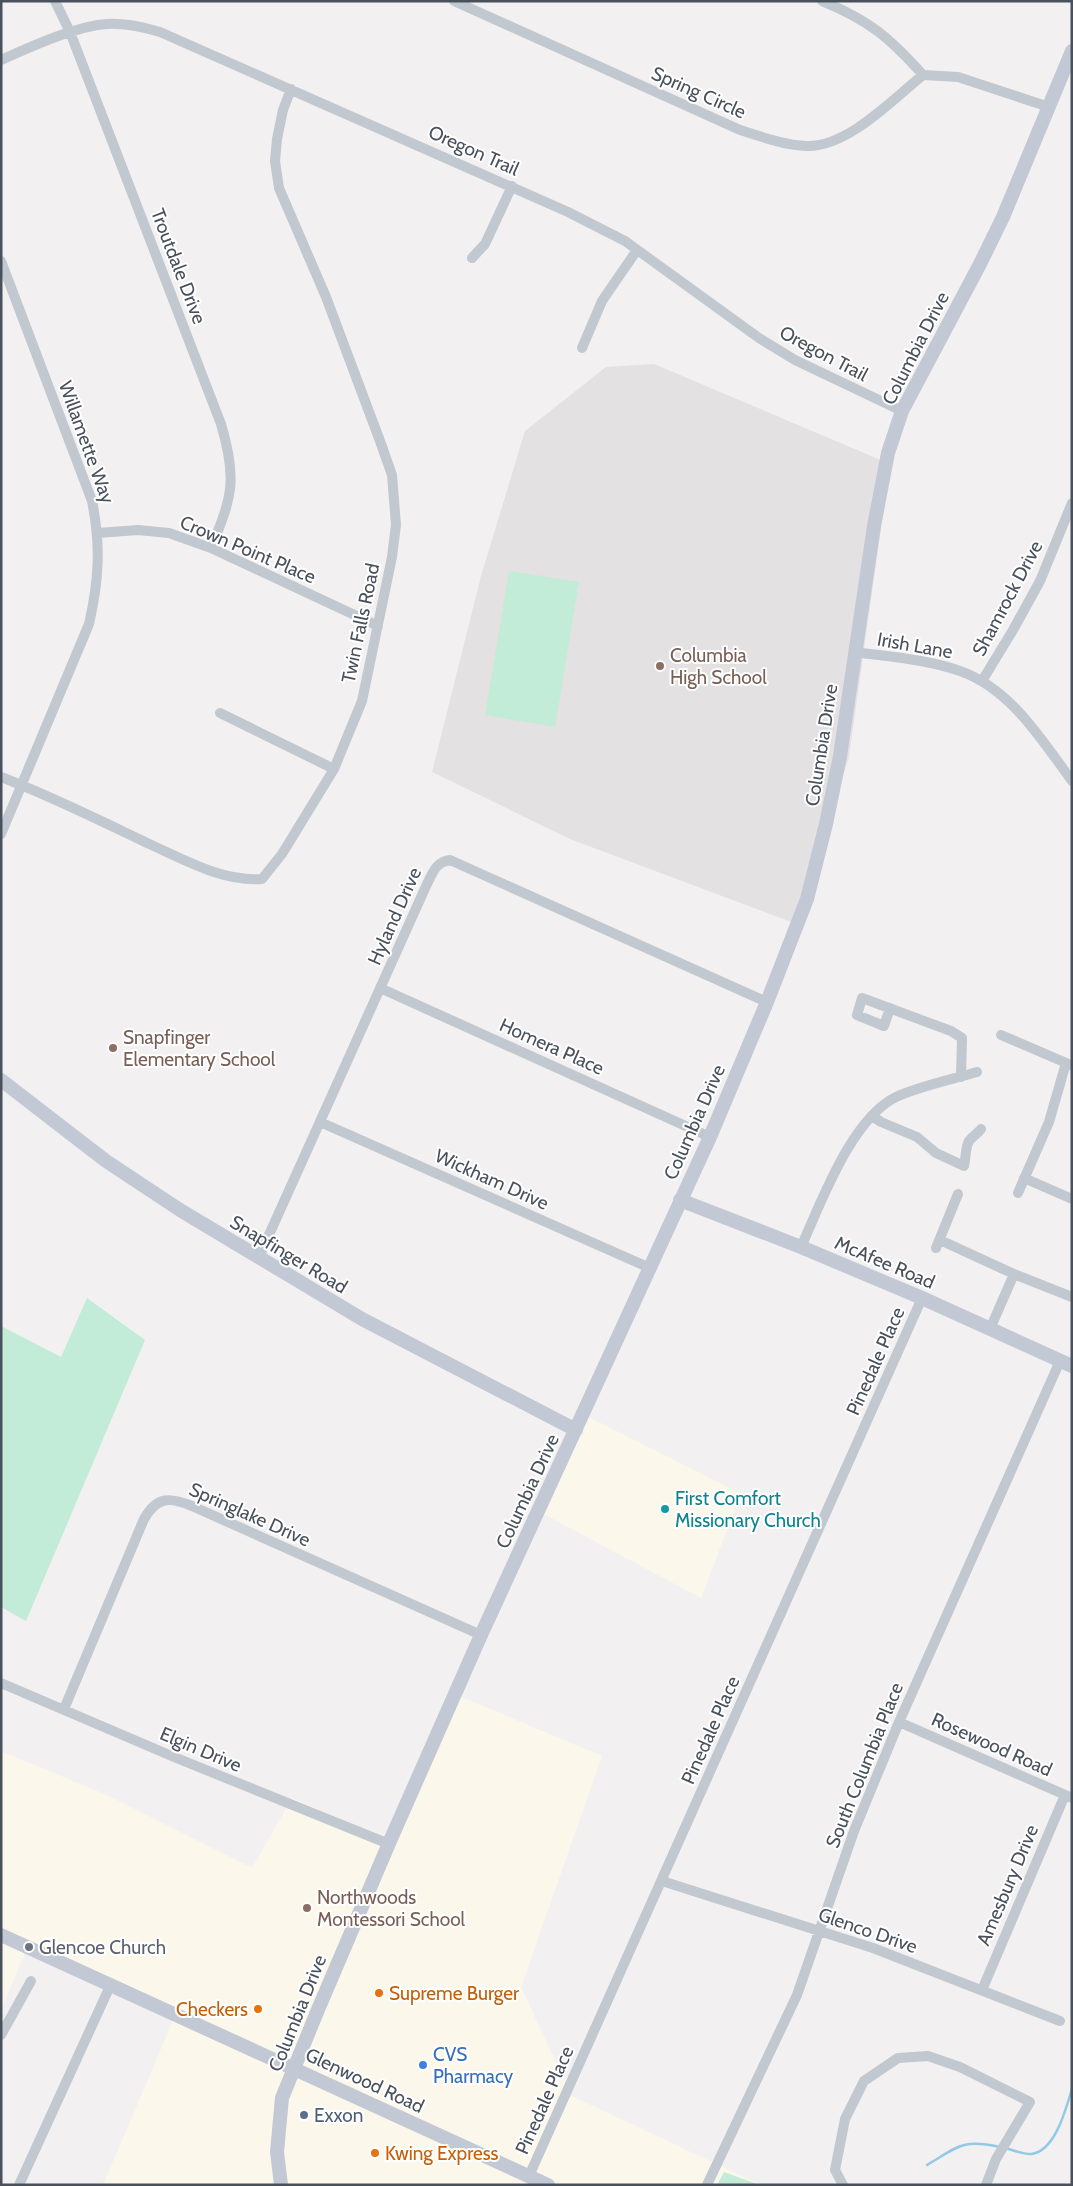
<svg xmlns="http://www.w3.org/2000/svg" width="1073" height="2186" viewBox="0 0 1073 2186" font-family="Cabin,sans-serif">
<style>
.commercial{fill:#fbf8eb}
.education{fill:#e3e1e1}
.green{fill:#c2ecd7}
.lines{fill:none;stroke-linecap:round;stroke-linejoin:round}
.stream{stroke:#92cae5;stroke-width:2.5}
.street{stroke:#c1c8d0;stroke-width:10}
.secondary{stroke:#c2c9d5;stroke-width:14}
.education-dot{fill:#8d6e63;stroke:#fff;stroke-width:2}
.culture-dot{fill:#0f9aa8;stroke:#fff;stroke-width:2}
.worship-dot{fill:#6b7280;stroke:#fff;stroke-width:2}
.food-dot{fill:#e8710a;stroke:#fff;stroke-width:2}
.shop-dot{fill:#3f7fe0;stroke:#fff;stroke-width:2}
.service-dot{fill:#5c6f8a;stroke:#fff;stroke-width:2}
.labels{text-anchor:middle;stroke-width:4;stroke-linejoin:round;paint-order:stroke}
.street-label{font-size:19px;fill:#49515c;stroke:#fff}
.education-label{font-size:19px;fill:#785e54;stroke:#fff;text-anchor:start}
.culture-label{font-size:19px;fill:#0d838f;stroke:#fff;text-anchor:start}
.worship-label{font-size:19px;fill:#5b616d;stroke:#fff;text-anchor:start}
.food-label{font-size:19px;fill:#c56008;stroke:#fff;text-anchor:start}
.shop-label{font-size:19px;fill:#366cbe;stroke:#fff;text-anchor:start}
.service-label{font-size:19px;fill:#4e5e75;stroke:#fff;text-anchor:start}
</style>
<rect width="100%" height="100%" fill="#f2f0f0"/>
<path class="commercial" d="M583 1414 741 1494 701 1598 538 1511Z
M450 1692 602 1756 521 1987 572 2096 761 2185H103L175 2016 27 1948 1 2010V1751L109 1796 252 1868 292 1798 389 1839Z"/>
<path class="education" d="M654 364 890 464 849 757 797 924 570 839 432 772 481 576 525 431 606 367Z"/>
<path class="green" d="M509 571 579 582 555 727 485 715Z
M87 1298 145 1340 26 1621 1 1607V1326L61 1357Z
M724 2172 760 2185H717Z"/>
<g class="lines">
<path class="stream" d="M1005 2148C1013 2150 1025 2155 1032 2154 1056 2150 1066 2108 1072 2089
M927 2165C959 2146 962 2139 1000 2147"/>
<path class="street" d="M55 1 70 32 221 424C237 478 233 496 211 548
M454 1 740 130C762 137 784 145 807 146 848 147 893 99 923 75
M822 1C869 20 890 38 923 75L958 77 1049 107
M1 60C30 47 76 26 107 24 125 23 143 27 160 32L568 212 625 241 759 338 795 360 902 411
M472 258 485 244 512 186
M1 261 92 501C101 546 99 580 89 624L1 834
M582 348 602 301 637 250
M98 533 138 530 169 533 211 548 378 626
M855 652C889 657 926 659 960 671 1011 689 1041 739 1072 781
M982 681 1013 630 1040 581 1072 503
M220 713 334 769
M1 777C51 796 99 820 147 843 183 859 222 882 262 879L282 854 334 769 362 701 392 557 396 525 392 475 380 441 326 297 279 188 275 161 277 139 283 110 291 89
M380 988 710 1137
M890 1008 884 1026 857 1015 862 998 951 1031 962 1038 961 1077
M1001 1035 1071 1065
M872 1116 881 1122 917 1137 936 1153 964 1166C966 1158 965 1148 969 1141 972 1137 978 1133 981 1129
M320 1122 650 1268
M1024 1178 1072 1199
M1018 1193 1049 1122 1066 1063
M940 1240 1014 1274 1072 1297
M801 1247C821 1203 851 1119 896 1097 917 1087 953 1079 977 1072
M936 1248 958 1194
M259 1257 427 884C433 872 436 862 450 860L767 1002
M990 1329 1014 1274
M1 1683 174 1757 389 1844
M64 1709 144 1519C157 1496 170 1497 192 1506L481 1635
M899 1722 1072 1798
M662 1881 873 1948 1060 2021
M982 1990 1065 1795
M1 2035 31 1981
M529 2176 922 1298
M19 2185 111 1984
M707 2185 797 1995 854 1831 899 1722 1060 1361
M843 2185 835 2170 845 2119 864 2081 898 2058 928 2056 960 2067 1030 2102 996 2159 986 2185"/>
<path class="secondary" d="M1 1080 106 1161 180 1210 362 1319 576 1430
M680 1200 801 1247 922 1298 1072 1366
M1 1935 548 2185
M281 2185 277 2152 282 2098 317 2012 390 1841 481 1635 710 1137 767 1002 807 899 826 824 840 756 874 526 888 453 902 411 980 264 1003 217 1072 51"/>
</g>
<g class="education-dot">
<circle cx="660" cy="666" r="5"/>
<circle cx="113" cy="1048" r="5"/>
<circle cx="307" cy="1908" r="5"/>
</g>
<circle class="culture-dot" cx="665" cy="1509" r="5"/>
<circle class="worship-dot" cx="29" cy="1947" r="5"/>
<g class="food-dot">
<circle cx="379" cy="1993" r="5"/>
<circle cx="258" cy="2009" r="5"/>
<circle cx="375" cy="2153" r="5"/>
</g>
<circle class="shop-dot" cx="423" cy="2065" r="5"/>
<circle class="service-dot" cx="304" cy="2115" r="5"/>
<g class="labels">
<g class="street-label">
<text transform="translate(699 92) rotate(24)" y="7">Spring Circle</text>
<text transform="translate(474 150) rotate(24)" y="7">Oregon Trail</text>
<text transform="translate(179 266) rotate(69)" y="7">Troutdale Drive</text>
<text transform="translate(915 348) rotate(-63)" y="7">Columbia Drive</text>
<text transform="translate(824 353) rotate(28)" y="7">Oregon Trail</text>
<text transform="translate(87 442) rotate(70)" y="7">Willamette Way</text>
<text transform="translate(248 549) rotate(23)" y="7">Crown Point Place</text>
<text transform="translate(1007 598) rotate(-62)" y="7">Shamrock Drive</text>
<text transform="translate(360 623) rotate(-78)" y="7">Twin Falls Road</text>
<text transform="translate(915 645) rotate(10)" y="7">Irish Lane</text>
<text transform="translate(821 745) rotate(-81)" y="7">Columbia Drive</text>
<text transform="translate(394 916) rotate(-66)" y="7">Hyland Drive</text>
<text transform="translate(552 1046) rotate(24)" y="7">Homera Place</text>
<text transform="translate(694 1122) rotate(-66)" y="7">Columbia Drive</text>
<text transform="translate(492 1179) rotate(24)" y="7">Wickham Drive</text>
<text transform="translate(289 1254) rotate(31)" y="7">Snapfinger Road</text>
<text transform="translate(885 1262) rotate(23)" y="7">McAfee Road</text>
<text transform="translate(875 1361) rotate(-66)" y="7">Pinedale Place</text>
<text transform="translate(527 1491) rotate(-65)" y="7">Columbia Drive</text>
<text transform="translate(250 1514) rotate(24)" y="7">Springlake Drive</text>
<text transform="translate(710 1730) rotate(-66)" y="7">Pinedale Place</text>
<text transform="translate(992 1744) rotate(24)" y="7">Rosewood Road</text>
<text transform="translate(201 1749) rotate(23)" y="7">Elgin Drive</text>
<text transform="translate(864 1765) rotate(-68)" y="7">South Columbia Place</text>
<text transform="translate(1007 1885) rotate(-67)" y="7">Amesbury Drive</text>
<text transform="translate(868 1930) rotate(19)" y="7">Glenco Drive</text>
<text transform="translate(297 2013) rotate(-68)" y="7">Columbia Drive</text>
<text transform="translate(365 2080) rotate(25)" y="7">Glenwood Road</text>
<text transform="translate(544 2100) rotate(-66)" y="7">Pinedale Place</text>
</g>
<g class="education-label">
<text x="670" y="662">Columbia<tspan x="670" dy="22">High School</tspan></text>
<text x="123" y="1044">Snapfinger<tspan x="123" dy="22">Elementary School</tspan></text>
<text x="317" y="1904">Northwoods<tspan x="317" dy="22">Montessori School</tspan></text>
</g>
<g class="culture-label">
<text x="675" y="1505">First Comfort<tspan x="675" dy="22">Missionary Church</tspan></text>
</g>
<g class="worship-label">
<text x="39" y="1954">Glencoe Church</text>
</g>
<g class="food-label">
<text x="389" y="2000">Supreme Burger</text>
<text x="248" y="2016" text-anchor="end">Checkers</text>
<text x="385" y="2160">Kwing Express</text>
</g>
<g class="shop-label">
<text x="433" y="2061">CVS<tspan x="433" dy="22">Pharmacy</tspan></text>
</g>
<g class="service-label">
<text x="314" y="2122">Exxon</text>
</g>
</g>
<rect width="1073" height="2186" fill="none" stroke="#49515c" stroke-width="5"/>
</svg>
